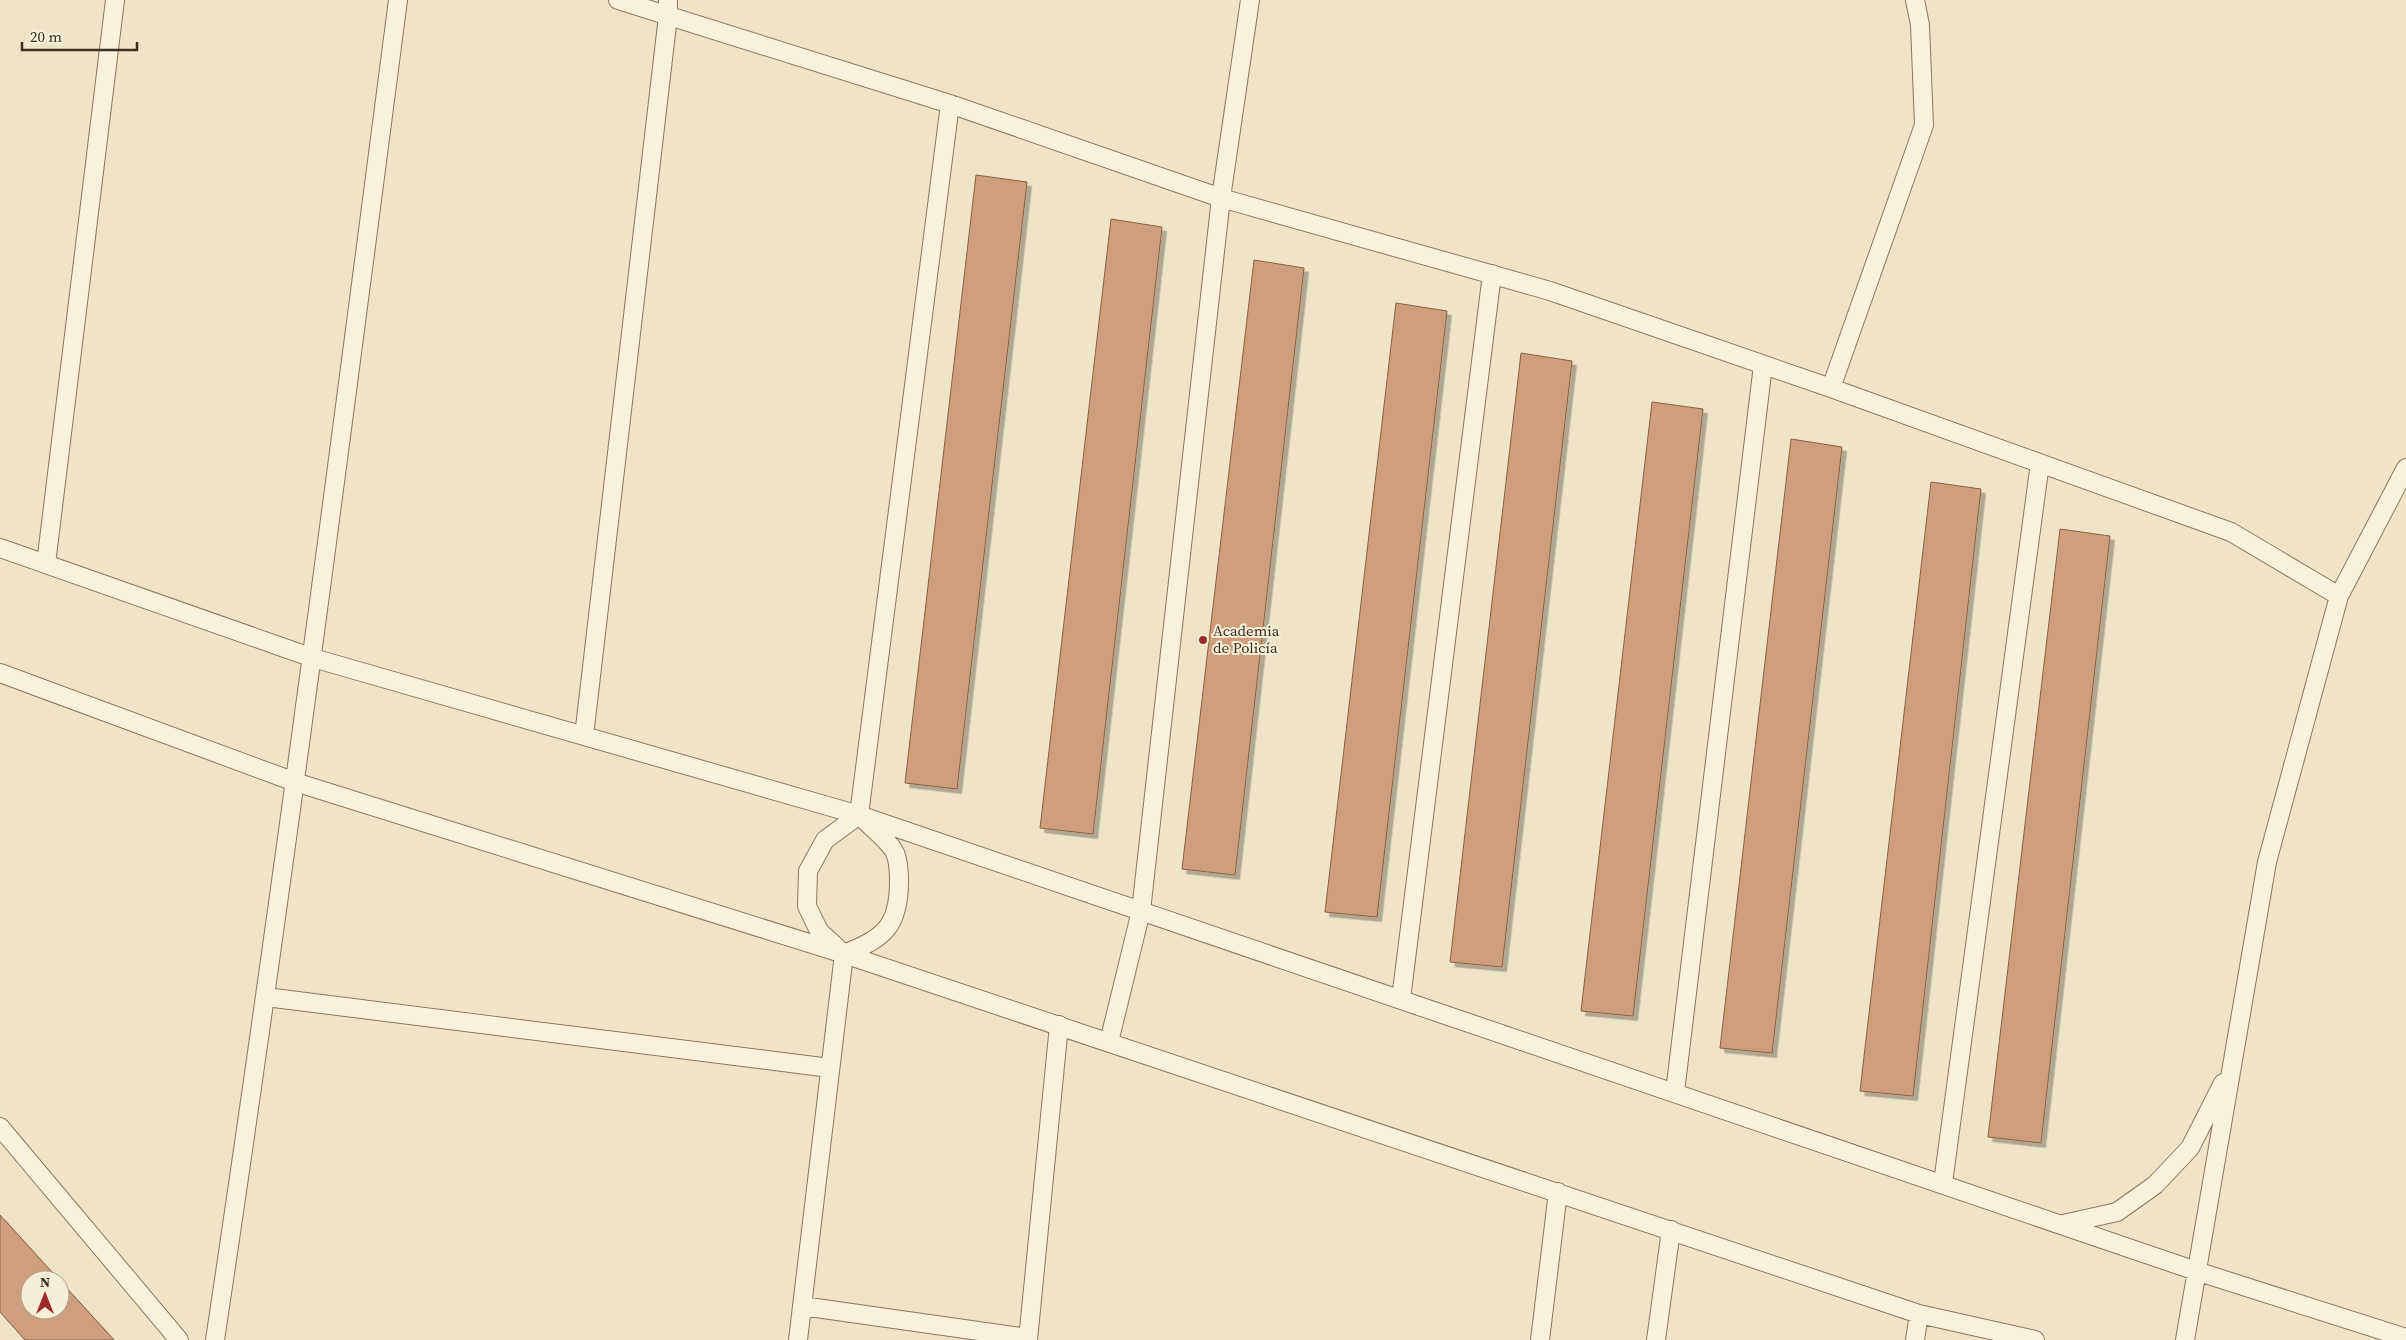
<svg xmlns="http://www.w3.org/2000/svg" width="2406" height="1340" viewBox="0 0 2406 1340" font-family="'Source Serif 4',serif">
<style>
.building{fill:#cf9f7d;stroke:#8d5f41;filter:url(#shadow)}
.lines{fill:none;stroke-linecap:round;stroke-linejoin:round}
.service-casing{stroke:#8d765c;stroke-width:20}
.service{stroke:#faf1dc;stroke-width:18}
.poi-dot{fill:#9e2a2b;stroke:#f7eed8;stroke-width:2}
.labels{text-anchor:middle;stroke-width:4;stroke-linejoin:round;paint-order:stroke}
.poi-label{font-size:15px;fill:#3d2e20;stroke:#f7eed8;text-anchor:start}
</style>
<defs>
<filter id="shadow"><feDropShadow dx="4.5" dy="4.5" stdDeviation="0" flood-color="#0004"/></filter>
</defs>
<rect width="100%" height="100%" fill="#f0e4c8"/>
<path class="building" d="M976 175 1027 182 957 789 905 783Z
M1111 219 1162 227 1093 834 1040 828Z
M1254 260 1304 268 1235 875 1182 869Z
M1396 303 1447 311 1377 917 1325 912Z
M1521 353 1572 361 1502 967 1450 962Z
M1652 402 1703 409 1633 1016 1581 1011Z
M1791 439 1842 447 1772 1053 1720 1048Z
M1931 482 1981 489 1913 1096 1860 1091Z
M2060 529 2110 536 2041 1143 1988 1137Z
M0 1215 59 1280H30V1310H60V1281L114 1340H25L0 1312Z"/>
<g class="lines">
<defs>
<path id="service" d="M618 0 950 104 1221 198 1550 291 1831 388 2231 532 2339 596
M1831 388 1924 125 1920 25 1915 0
M0 548 313 658 859 815 2196 1271 2406 1338
M46 564 115 0
M0 673 295 782 844 954 1919 1314 2035 1340
M584 736 668 16V0
M862 818C872 828 887 839 894 851 898 858 899 873 899 881 899 927 884 938 844 954L819 931 807 906 808 871 825 840 859 815 950 104
M266 997 830 1068
M1401 999 1492 274
M1109 1042 1141 911 1221 198 1250 0
M1675 1092 1763 365
M0 1127 179 1340
M1943 1183 2040 463
M2063 1224 2117 1212 2155 1185 2190 1148 2223 1083
M802 1306 1028 1338
M215 1340C282 894 340 447 398 0
M798 1340 844 954
M1028 1340 1059 1025
M1540 1340 1558 1192
M1656 1340 1671 1230
M1915 1340 1919 1314
M2185 1340 2267 862 2339 596 2406 468"/>
</defs>
<use href="#service" class="service-casing"/>
<use href="#service" class="service"/>
</g>
<circle class="poi-dot" cx="1203" cy="640" r="5"/>
<g class="labels">
<g class="poi-label">
<text x="1213" y="636">Academia<tspan x="1213" dy="17">de Policía</tspan></text>
</g>
</g>
<g transform="translate(45 1295)"><circle r="24" fill="#f7eed8" stroke="#ada18e"/>
<path d="M0-4L9 19L0 12L-9 19Z" fill="#9e2a2b"/>
<text y="-8" font-size="14" font-weight="bold" text-anchor="middle" fill="#3d2e20">N</text>
</g>
<path d="M22 42v8h115v-8" fill="none" stroke="#3d2e20" stroke-width="2.5"/>
<text x="30" y="42" font-size="15" fill="#3d2e20" stroke="#f7eed8" stroke-width="4" paint-order="stroke">20 m</text>
</svg>
